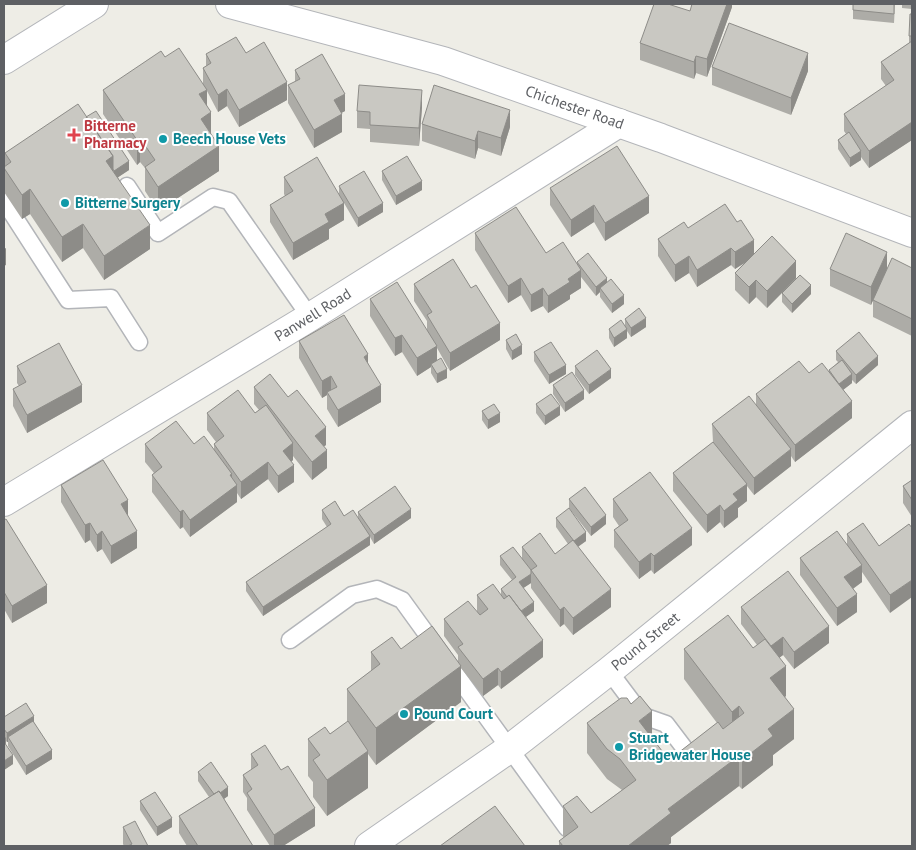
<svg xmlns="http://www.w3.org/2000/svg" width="916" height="850" viewBox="0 0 916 850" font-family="'PT Sans',sans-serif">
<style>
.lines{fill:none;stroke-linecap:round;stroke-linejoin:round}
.lane-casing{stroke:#b3b5b9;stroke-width:19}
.street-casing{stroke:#b3b5b9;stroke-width:30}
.secondary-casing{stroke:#b5b7bb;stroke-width:30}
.lane{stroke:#fff;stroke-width:16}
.street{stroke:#fff;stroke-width:28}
.secondary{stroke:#fff;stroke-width:28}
.wall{fill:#adaca7}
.shaded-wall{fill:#8d8c88}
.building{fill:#c9c8c2;stroke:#8d8c88}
.health-dot{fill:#e0444e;stroke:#fff;stroke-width:2}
.culture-dot{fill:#0f9aa8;stroke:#fff;stroke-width:2}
.labels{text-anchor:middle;stroke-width:4;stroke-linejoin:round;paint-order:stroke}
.street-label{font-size:15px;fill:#5e6064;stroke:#fff}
.health-label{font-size:15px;font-weight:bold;fill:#be3a42;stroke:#fff;text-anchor:start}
.culture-label{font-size:15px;font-weight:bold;fill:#0d838f;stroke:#fff;text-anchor:start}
</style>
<rect width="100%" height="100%" fill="#eeede6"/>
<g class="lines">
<defs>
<path id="lane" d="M127 186 158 233 213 197 229 201 310 317
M4 201 68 300 111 298 139 342
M290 640 352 595 377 589 402 600 567 828
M609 671 636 707 646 717 666 724 691 757"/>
<g id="street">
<path id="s1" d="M230 4 443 61 661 138 912 233"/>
<path id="s2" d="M4 502 310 317 619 123"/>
<path id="s3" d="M369 846 509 749 609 671 912 425"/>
</g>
<path id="secondary" d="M4 60 94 4"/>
</defs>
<use href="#lane" class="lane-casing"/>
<use href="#street" class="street-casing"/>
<use href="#secondary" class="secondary-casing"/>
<use href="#lane" class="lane"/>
<use href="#street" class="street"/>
<use href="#secondary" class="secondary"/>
</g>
<path class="wall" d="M732 4V7L707 77 696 73 694 79 640 60V43L690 11Z
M853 4H895L894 23 853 19Z
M902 4H912V9L902 8Z
M912 14V140L869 168 861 157V160L850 167 838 149V140L846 134 844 131V114L886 86 881 79V62L909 43V36Z
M246 53 287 100 239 127 227 106 218 112 207 91V105L211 135 219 171 158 211 145 191V168L140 162 137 165 103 114V90L165 57 203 84V68L206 66V54Z
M712 67 808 71 791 115 712 85Z
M295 70 345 111 341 113 342 132 314 148 288 103V85L295 82Z
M422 107 419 146 370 142V129L357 128V111Z
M86 117 129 170 118 177 150 249 104 280 83 248 62 262 30 214 22 219 4 192V167L5 166V153Z
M422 124 510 127 501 156 478 148 475 159 422 141Z
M382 171 422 190 396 205 382 180Z
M284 177 339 195V186L383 212 358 227 344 203V220L329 229V239L293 260 270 222V205L285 196 284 194Z
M550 188 649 213 605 241 594 222 571 237 550 205Z
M688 228 754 254 796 278 811 294 792 313 782 302V293L767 308 756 297 749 304 735 290V273L744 263 735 269 731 265 697 287 689 273 675 282 658 256V239Z
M475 233 546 253 577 264V262L607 282 624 304 612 313 600 297V292L596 296 581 277V288L570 295V299L548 313 543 306 531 312 521 295 508 303 475 250Z
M912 268V336L873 317V300L871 305 830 286V269H887L878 288Z
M414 284 500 340 450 371 437 348V360L447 378 437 383 431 373V367L417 376 402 352 395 356 370 316V299L427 330V321L414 301Z
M625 319 646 327 631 337 627 331V338L614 347 609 338V329L625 326Z
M506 340 522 354 512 360 506 349Z
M299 341 368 363 381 402 338 427 327 409V395L322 398 299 358Z
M836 351 878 365 856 384 852 380V383L843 390 852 418 795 462 791 456V466L754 495 747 486V501L738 508V517L724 528 720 522 707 533 673 491V473L713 442 712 424 756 405V394L809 373 829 371 838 362 836 360Z
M534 352 566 374 549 384 534 361Z
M17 366 82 402 27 433 13 406V389L19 386 17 383Z
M575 366 611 378 589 394 575 375Z
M553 385 584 399 565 412 553 394Z
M254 387 288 397 326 445 324 446 327 468 312 480 293 456V460L291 462 294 482 278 493 268 479 241 499 237 493V502L190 537 183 527 180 529 152 492V475L154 473 145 462V444H194L214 449V444L216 442 207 430V413H255L259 410 254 404Z
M536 404 560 415 545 425 536 413Z
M482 411 500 422 488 429 482 420Z
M912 480V517L903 503V486Z
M61 485 128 516 137 548 111 564 102 549 97 552 90 540 85 543 61 502Z
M569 499 606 524 591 536 569 508Z
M613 499 692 545 654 574 651 570 639 579 614 547V530L619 526 613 517Z
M322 510 344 516 358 518V512L411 518 374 544 370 537V545L263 616 246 591V582L327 527 322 519Z
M556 518 586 541 578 547 611 607 573 635 564 624 560 627 531 588V583L523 588 534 611 526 617 543 657 501 689 498 685 483 696 461 668V702L376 765 368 754V788L327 816 313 797V782L308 776V739L330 734 347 722V689L371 671V652L401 649 458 662V655L444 636V619L477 612V595H501V589L512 580 500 565V556L522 559V547L555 554 568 544 556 527Z
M4 520 47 603 12 623 4 609Z
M909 524 890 613 862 572V582L853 589 857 612 837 626 800 575V558L847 544V534L879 546Z
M741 607 829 643 794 669 783 655 779 658 786 696 785 697 794 739 773 755V765L742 789 739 786 671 837V843L667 846H559V841L564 838 563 836V806L591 813 622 790 607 779 587 753V723L652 738 669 760 717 723 684 679V649L753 648 757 645 741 624Z
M4 717 34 723 52 759 26 775 8 746V742H7L6 741V746L13 764 4 770Z
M251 754 315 826 283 846H270L247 810V798L243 792V775L251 770Z
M198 772 228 796 224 799 253 846H187L179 833V816L209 797 198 781Z
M140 801 172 827 157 836 140 810Z
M123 827 148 846H124L123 844Z"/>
<path class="shaded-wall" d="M727 4H732V7L707 77V59Z
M808 53V71L791 115V98Z
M696 56V73L694 79V62Z
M287 82V100L239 127V110Z
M227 89V106L218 112V95Z
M207 90V114L199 94Z
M422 90V107L419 146V128Z
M345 94V111L334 117V100Z
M510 110V127L501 156V138Z
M211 112V136L201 119Z
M342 114V132L314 148V130Z
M912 122V140L869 168V151Z
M478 131V148L475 159V141Z
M140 138V162L137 165V140Z
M219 146V171L158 211V187Z
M861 151V160L850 167V158Z
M113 156V181L106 161Z
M129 161V170L114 180V171Z
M422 181V190L396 205V196Z
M30 189V214L22 219V195Z
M649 196V213L605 241V223Z
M344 203V220L329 229V239L293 260V243L325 214Z
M383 203V212L358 227V218Z
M594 205V222L571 237V220Z
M83 224V248L62 262V237Z
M150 225V249L104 280V256Z
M754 240V257L735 269V252Z
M6 248V265L4 266V249Z
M731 248V265L697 287V270Z
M887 252V269L871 305V287Z
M689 256V273L675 282V265Z
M796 261V278L767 308V291Z
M581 270V288L570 295V299L548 313V296L568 279Z
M521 278V295L508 303V286Z
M607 278V287L600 288V292L596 296V287Z
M756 280V297L749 304V287Z
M811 285V294L792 313V304Z
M543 288V306L531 312V295Z
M624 295V304L612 313V304Z
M646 318V327L631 337V328Z
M500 323V340L450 371V353Z
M627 329V338L614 347V338Z
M402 335V352L395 356V338Z
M522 345V354L512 360V351Z
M437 346V363L431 364V367L417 376V358Z
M368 354V371L364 357Z
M878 356V365L856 384V375Z
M566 365V374L549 384V375Z
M447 369V378L437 383V374Z
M611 369V378L589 394V385Z
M852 374V383L839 393V384Z
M331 376V393L327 392V395L322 398V381Z
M82 385V402L27 433V415Z
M381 385V402L338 427V410Z
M584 390V399L565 412V403Z
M852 401V418L795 462V445Z
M560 406V415L545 425V416Z
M500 413V422L488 429V420Z
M326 427V445L315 453V436Z
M293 443V460L283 468V451Z
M791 449V466L754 495V478Z
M327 450V468L312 480V462Z
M268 462V479L241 499V482Z
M294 465V482L278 493V476Z
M232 474V488L237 485V502L190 537V520Z
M747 484V501L738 508V517L724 528V511L733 494Z
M128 500V517L121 504Z
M720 505V522L707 533V515Z
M411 509V518L374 544V535Z
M183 510V527L180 529V512Z
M606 515V524L591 536V527Z
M90 523V540L85 543V525Z
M692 528V545L654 574V556Z
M102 531V549L97 552V535Z
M137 531V548L111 564V546Z
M586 532V541L573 550V541Z
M370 536V545L263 616V607Z
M651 553V570L639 579V562Z
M862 565V582L844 595V577Z
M531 574V583L519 591V582Z
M912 580V597L890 613V595Z
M47 585V603L12 623V606Z
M611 589V607L573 635V618Z
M857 594V612L837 626V608Z
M534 602V611L519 622V613Z
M564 607V624L560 627V610Z
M829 626V643L794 669V652Z
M783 637V655L771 664V646Z
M543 640V657L501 689V672Z
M461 666V702L376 765V728Z
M786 666V696L770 708V678Z
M498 668V685L483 696V679Z
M739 706V736L732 741V712Z
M794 709V739L773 755V765L742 789V760L768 729Z
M652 711V741L639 721Z
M34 716V725L8 737V742H7V733Z
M6 737V746L4 748V739Z
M52 750V759L26 775V766Z
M368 751V788L327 816V780Z
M13 755V764L4 770V761Z
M739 756V786L671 837V843L667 846H628L668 809Z
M228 787V796L215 805V796Z
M315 808V826L283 846H274V835Z
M172 818V827L157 836V827Z"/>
<path class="building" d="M654 4H668L690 11 692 4H727L707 59 696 56 694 62 640 43Z
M853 4H894V14L853 10Z
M910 14H912V36H909Z
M729 23 808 53 791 98 712 67Z
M236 37 246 53 264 42 287 82 239 110 227 89 218 95 203 68 211 63 206 54Z
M912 41V122L869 151 844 114 894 80 881 62Z
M179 48 207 90 199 94 211 112 201 119 219 146 158 187 145 167 155 160 140 138 137 140 103 90 161 51 165 57Z
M322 54 345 94 334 100 342 114 314 130 288 85 300 79 295 70Z
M359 85 422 90 419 128 370 125V112L357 111Z
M434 85 510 110 501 138 478 131 475 141 422 124Z
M78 104 113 156 106 161 150 225 104 256 83 224 62 237 30 189 22 195 4 168V167L11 162 5 153Z
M96 111 129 161 114 171 113 169V156L86 117Z
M849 132 861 151 850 158 838 140Z
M617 146 649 196 605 223 594 205 571 220 550 188Z
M407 156 422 181 396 196 382 171Z
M317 157 344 203 325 214 329 222 293 243 270 205 293 191 284 177Z
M364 171 383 203 358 218 339 186Z
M725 204 737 222 741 220 754 240 735 252 731 248 697 270 689 256 675 265 658 239 684 222 688 228Z
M516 207 546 253 563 242 581 270 568 279 570 282 548 296 543 288 531 295 521 278 508 286 475 233Z
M846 233 887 252 871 287 830 269Z
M772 236 796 261 767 291 756 280 749 287 735 273Z
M588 253 607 278 596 287 577 262Z
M892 258 912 268V319L873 300Z
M453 259 471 288 476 285 500 323 450 353 427 315 432 312 414 284Z
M800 275 811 285 792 304 782 293Z
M611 279 624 295 612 304 600 288Z
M397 282 437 346 417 358 402 335 395 338 370 299Z
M639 308 646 318 631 328 625 319Z
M344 315 368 354 364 357 381 385 338 410 327 392 337 387 331 376 322 381 299 341Z
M621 320 627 329 614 338 609 329Z
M859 332 878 356 856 375 836 351Z
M516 334 522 345 512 351 506 340Z
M551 342 566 365 549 375 534 352Z
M59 343 82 385 27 415 13 389 26 382 17 366Z
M597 350 611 369 589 385 575 366Z
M441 358 447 369 437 374 431 364Z
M842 360 852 374 839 384 829 370Z
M799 361 809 373 822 363 852 401 795 445 756 394Z
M572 372 584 390 565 403 553 385Z
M270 374 288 397 297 390 326 427 315 436 327 450 312 462 254 387Z
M238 390 255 413 266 405 293 443 283 451 294 465 278 476 268 462 241 482 214 444 224 436 207 413Z
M551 394 560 406 545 416 536 404Z
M749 396 791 449 754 478 712 424Z
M494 404 500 413 488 420 482 411Z
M176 421 194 444 204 436 232 474 230 475 237 485 190 520 183 510 180 512 152 475 162 467 145 444Z
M713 442 747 484 733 494 738 500 724 511 720 505 707 515 673 473Z
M103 460 128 500 121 504 137 531 111 546 102 531 97 535 90 523 85 525 61 485Z
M650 472 692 528 654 556 651 553 639 562 614 530 628 520 613 499Z
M912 480V500L903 486Z
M395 486 411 509 374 535 358 512Z
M585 487 606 515 591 527 569 499Z
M335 501 344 516 353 510 370 536 263 607 246 582 331 524 322 510Z
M569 508 586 532 574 541 556 518Z
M6 519 47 585 12 606 4 592V520Z
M863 523 879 546 909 524 912 528V580L890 595 847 534Z
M837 531 862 565 844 577 857 594 837 608 800 558Z
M540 533 555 554 573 540 611 589 573 618 564 607 560 610 531 570 537 566 522 547Z
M513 547 531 570V574L519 582 534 602 521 611 509 595 507 597 501 589 516 577 500 556Z
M788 571 829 626 794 652 783 637 771 646 741 607Z
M493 584 504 599 509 595 543 640 501 672 498 668 483 679 458 647 463 644 444 619 468 601 480 615 488 609 477 595Z
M728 615 753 648 765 639 786 666 770 678 794 709 768 729 773 736 742 760 739 756 668 809 671 813 628 846H563L559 841 578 827 563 806 577 796 591 813 636 780 620 759 607 749 587 723 621 698H627L631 704 640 696 652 711 639 721 669 760 718 722 723 729 744 713 739 706 732 712 684 649Z
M432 626 461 666 376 728 347 689 380 664 371 652 392 637 401 649Z
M26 703 34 716 7 733 4 729V717Z
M33 721 52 750 26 766 8 737Z
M348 721 368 751 327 780 313 760 320 755 308 739 325 727 330 734Z
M4 742 13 755 4 761Z
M265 745 281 770 288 766 315 808 274 835 247 793 252 789 243 775 258 765 251 754Z
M211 762 228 787 220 793 219 791 214 794 198 772Z
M219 791 253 846H198L179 816Z
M155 792 172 818 157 827 140 801Z
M495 806 525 846H440Z
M135 821 148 846H128L132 844 123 827Z"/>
<path class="health-dot" d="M71.5 127.5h5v5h5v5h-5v5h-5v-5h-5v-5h5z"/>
<g class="culture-dot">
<circle cx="163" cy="139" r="5"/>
<circle cx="65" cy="203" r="5"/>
<circle cx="404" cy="714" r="5"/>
<circle cx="619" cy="747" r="5"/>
</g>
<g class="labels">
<g class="street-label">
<text dy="5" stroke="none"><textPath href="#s1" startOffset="360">Chichester Road</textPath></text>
<text dy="5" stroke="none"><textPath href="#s2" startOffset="361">Panwell Road</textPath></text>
<text dy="5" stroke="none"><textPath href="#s3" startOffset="344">Pound Street</textPath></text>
</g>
<g class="health-label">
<text x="84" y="131">Bitterne<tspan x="84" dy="17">Pharmacy</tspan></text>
</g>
<g class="culture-label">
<text x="173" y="144">Beech House Vets</text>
<text x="75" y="208">Bitterne Surgery</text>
<text x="414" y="719">Pound Court</text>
<text x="629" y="743">Stuart<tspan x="629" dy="17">Bridgewater House</tspan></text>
</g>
</g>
<rect width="916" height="850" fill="none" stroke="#5e6064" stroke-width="10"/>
</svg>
